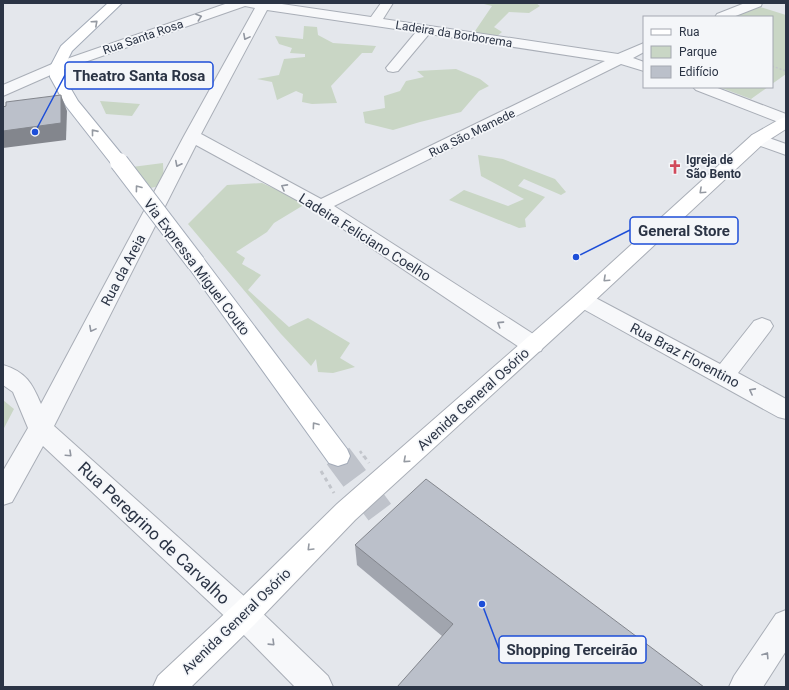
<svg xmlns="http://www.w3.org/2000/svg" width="789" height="690" viewBox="0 0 789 690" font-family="Roboto,sans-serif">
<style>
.green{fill:#c9d6c5}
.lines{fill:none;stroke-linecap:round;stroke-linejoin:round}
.primary-tunnel{stroke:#bfc3cb;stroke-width:28;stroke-dasharray:28 14;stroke-linecap:butt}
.street-casing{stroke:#a9aeb7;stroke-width:2}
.secondary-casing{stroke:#a9aeb7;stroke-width:2}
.primary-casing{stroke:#a3abb8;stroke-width:2}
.path-far2{stroke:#c2c5cb;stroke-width:1.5;stroke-dasharray:2 2;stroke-linecap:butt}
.path-far1{stroke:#c2c5cb;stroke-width:2.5;stroke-dasharray:3 3;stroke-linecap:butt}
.path{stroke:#c2c5cb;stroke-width:3;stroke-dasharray:4 4;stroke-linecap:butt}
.street{fill:#f7f8fa;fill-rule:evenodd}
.secondary{fill:#fff;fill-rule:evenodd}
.primary{fill:#fff;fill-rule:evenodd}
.primary-bridge-casing{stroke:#a3abb8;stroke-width:20;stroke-linecap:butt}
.primary-bridge{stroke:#fff;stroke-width:18}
.wall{fill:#a1a5ae}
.shaded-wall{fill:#83868d}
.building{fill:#bbc0ca;stroke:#83868d}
.oneway{stroke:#9196a0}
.oneway2{stroke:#959aa2}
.labels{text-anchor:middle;stroke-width:3.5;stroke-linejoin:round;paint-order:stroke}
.far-street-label{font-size:12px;fill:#2b3445;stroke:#f4f6f9}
.far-poi-label{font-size:12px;font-weight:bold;fill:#2b3445;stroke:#f4f6f9;text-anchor:start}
.street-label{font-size:14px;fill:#2b3445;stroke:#f4f6f9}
.near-street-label{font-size:17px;fill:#2b3445;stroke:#f4f6f9}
.leader{fill:none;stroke:#1d4ed8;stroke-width:1.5}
.callout-dot{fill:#1d4ed8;stroke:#f4f6f9;stroke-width:1.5}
.callout{fill:#f4f6f9;stroke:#1d4ed8;stroke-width:1.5}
.callout-label{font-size:15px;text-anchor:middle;font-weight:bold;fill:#2b3445}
</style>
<rect width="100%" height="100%" fill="#e4e7ec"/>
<path class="green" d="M480 3H536L540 6 529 13 509 12 494 27 502 32 496 37 473 34 492 6Z
M754 5 786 15V74L772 84V17H724Z
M304 26 317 27 318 35 333 43 376 46 372 53H362L331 86 337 103 312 104 302 102 303 94 296 91 277 100 272 82 257 79 279 75 284 59 305 57V54L290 53 292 48 279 44 275 36 303 39Z
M456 69 480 79 489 86 479 91 461 112 420 122 393 130 365 123 363 112 385 108 384 96 400 91 406 81 424 77 417 71Z
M719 87H768L751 99Z
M100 101 140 104 132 116 106 114Z
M478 155 503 159 555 179 566 192 561 195 524 179 518 186 545 197 525 219 526 227 519 228 449 200 464 190 508 206 524 199 481 176Z
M163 163 164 185 146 189 132 167Z
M262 183 307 203 274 223 267 232 236 252 245 258 242 264 261 275 248 290 289 327 308 318 350 343 340 358 355 367 333 373 318 372 316 359 311 366 281 334 188 224 227 185Z
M3 400 14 409 3 430Z"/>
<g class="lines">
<path class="primary-tunnel" d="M338 456 402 542"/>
<defs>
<path id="street" d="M228 3H275L371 17 381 3H393L383 19 618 54 644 43V52L633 58 644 62V71L621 64 334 206 541 339 544 345 541 351 533 353 525 351 315 210 196 145 54 426 254 605 328 676 333 687H295L234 625 43 446 12 502 3 505V471L28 428 13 392 3 385V365C26 372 32 383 41 404L184 136 255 8 245 6 62 70 3 96V85L52 64ZM267 10 416 32 386 68 388 71 393 72 398 71 429 34 605 61 321 199 201 134Z
M745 3H762L761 6 733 17H715L717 14Z
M693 87H715L786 114V125L696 90Z
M758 134 786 144V155L752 143 750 139 752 135Z
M583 293 590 295 720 364 754 321 762 318 770 321 773 326 770 331 738 373 786 399V419L778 417 576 305 573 300 576 295Z
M786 610V651L763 687H729L734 676 776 614Z"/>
<path id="secondary" d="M786 117V129L764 143 590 305 355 520 254 625 191 687H153L158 676 234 605 337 504 576 295 752 135 780 119Z"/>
<path id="primary" d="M108 3H122L72 51 64 67V77L78 101 128 162 125 166 119 167 113 166 66 106 50 77V67L61 46Z
M196 257 203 258 347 449 350 456 347 463 338 466 329 463 189 268 186 263 189 258Z"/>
</defs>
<use href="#street" class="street-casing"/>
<use href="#secondary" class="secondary-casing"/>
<use href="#primary" class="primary-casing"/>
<path class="path-far2" d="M772 66 786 71"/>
<path class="path-far1" d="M360 451 364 457"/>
<path class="path" d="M364 456 369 463
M321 471 334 493"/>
<use href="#street" class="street"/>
<use href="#secondary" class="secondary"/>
<use href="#primary" class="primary"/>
<defs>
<path id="primary-bridge" d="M119 162 196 263"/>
</defs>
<use href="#primary-bridge" class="primary-bridge-casing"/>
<use href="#primary-bridge" class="primary-bridge"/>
</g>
<path class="wall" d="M355 545 704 687 442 636 357 565Z"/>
<path class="shaded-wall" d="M61 95 67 111 66 140 3 148V131Z"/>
<path class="building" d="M61 95V123L3 131V107L6 106V102Z
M426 479 704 687H397L453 624 355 545Z"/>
<defs><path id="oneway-chevron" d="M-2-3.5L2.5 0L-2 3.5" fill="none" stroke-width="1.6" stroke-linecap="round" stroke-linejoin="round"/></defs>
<g class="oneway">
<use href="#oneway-chevron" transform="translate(199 17) rotate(-19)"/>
<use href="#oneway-chevron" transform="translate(246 37) rotate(118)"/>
<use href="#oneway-chevron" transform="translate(178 164) rotate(117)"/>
<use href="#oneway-chevron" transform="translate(284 187) rotate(-151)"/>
<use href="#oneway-chevron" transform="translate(500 324) rotate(-147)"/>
<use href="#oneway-chevron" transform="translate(92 329) rotate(118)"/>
<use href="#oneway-chevron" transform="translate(752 391) rotate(-152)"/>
<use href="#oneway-chevron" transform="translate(69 454) rotate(43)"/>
<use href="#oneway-chevron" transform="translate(272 643) rotate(44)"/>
<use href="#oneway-chevron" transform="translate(766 655) rotate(-57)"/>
</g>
<g class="oneway2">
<use href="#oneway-chevron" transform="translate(95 23) rotate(-42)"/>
<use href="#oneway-chevron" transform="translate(94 132) rotate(-129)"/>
<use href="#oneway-chevron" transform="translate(138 188) rotate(-127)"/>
<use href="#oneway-chevron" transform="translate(702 191) rotate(137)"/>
<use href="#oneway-chevron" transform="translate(606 279) rotate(137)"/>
<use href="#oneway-chevron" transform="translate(315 425) rotate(-126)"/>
<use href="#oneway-chevron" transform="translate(406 460) rotate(138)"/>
<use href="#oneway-chevron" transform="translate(310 548) rotate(135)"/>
</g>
<defs>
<symbol id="church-bare" viewBox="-9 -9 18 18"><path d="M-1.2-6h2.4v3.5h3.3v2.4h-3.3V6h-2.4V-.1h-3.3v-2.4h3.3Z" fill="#d1495b" stroke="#f4f6f9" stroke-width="2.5" paint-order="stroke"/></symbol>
</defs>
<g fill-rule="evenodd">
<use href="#church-bare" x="665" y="157" width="20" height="20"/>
</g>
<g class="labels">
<g class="far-street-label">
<text transform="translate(454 34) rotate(9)" y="4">Ladeira da Borborema</text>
<text transform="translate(143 37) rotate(-19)" y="4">Rua Santa Rosa</text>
<text transform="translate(472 133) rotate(-26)" y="4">Rua São Mamede</text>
</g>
<g class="far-poi-label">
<text x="686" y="164">Igreja de<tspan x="686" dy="14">São Bento</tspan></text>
</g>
<g class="street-label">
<text transform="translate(365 237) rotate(32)" y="5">Ladeira Feliciano Coelho</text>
<text transform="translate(197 267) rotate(53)" y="5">Via Expressa Miguel Couto</text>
<text transform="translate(123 270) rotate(-62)" y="5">Rua da Areia</text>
<text transform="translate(685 355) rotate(28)" y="5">Rua Braz Florentino</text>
<text transform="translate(473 399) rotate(-42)" y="5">Avenida General Osório</text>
<text transform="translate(236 621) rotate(-44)" y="5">Avenida General Osório</text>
</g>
<g class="near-street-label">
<text transform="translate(154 533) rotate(43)" y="6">Rua Peregrino de Carvalho</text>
</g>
</g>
<path class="leader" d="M35 132L65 75M576 257L630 230M482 604L499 649"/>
<g class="callout-dot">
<circle cx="35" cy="132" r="4"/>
<circle cx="576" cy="257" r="4"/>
<circle cx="482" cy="604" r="4"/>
</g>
<g class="callout">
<rect x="65" y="62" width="148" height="27" rx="4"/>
<rect x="630" y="217" width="108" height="27" rx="4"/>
<rect x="499" y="636" width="147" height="27" rx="4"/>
</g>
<g class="callout-label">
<text x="139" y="81">Theatro Santa Rosa</text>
<text x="684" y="236">General Store</text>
<text x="572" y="655">Shopping Terceirão</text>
</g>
<rect width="789" height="690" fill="none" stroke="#2b3445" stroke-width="8"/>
<rect x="643" y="16" width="130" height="72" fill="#f4f6f9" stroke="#a4a8b1"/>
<rect x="651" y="29" width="20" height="6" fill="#ffffff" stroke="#a4a8b1"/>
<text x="679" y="36" font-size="12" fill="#2b3445">Rua</text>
<rect x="651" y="46" width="20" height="12" fill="#c9d6c5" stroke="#a4a8b1"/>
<text x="679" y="56" font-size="12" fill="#2b3445">Parque</text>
<rect x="651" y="66" width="20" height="12" fill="#bbc0ca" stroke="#a4a8b1"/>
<text x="679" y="76" font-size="12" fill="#2b3445">Edifício</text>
</svg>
